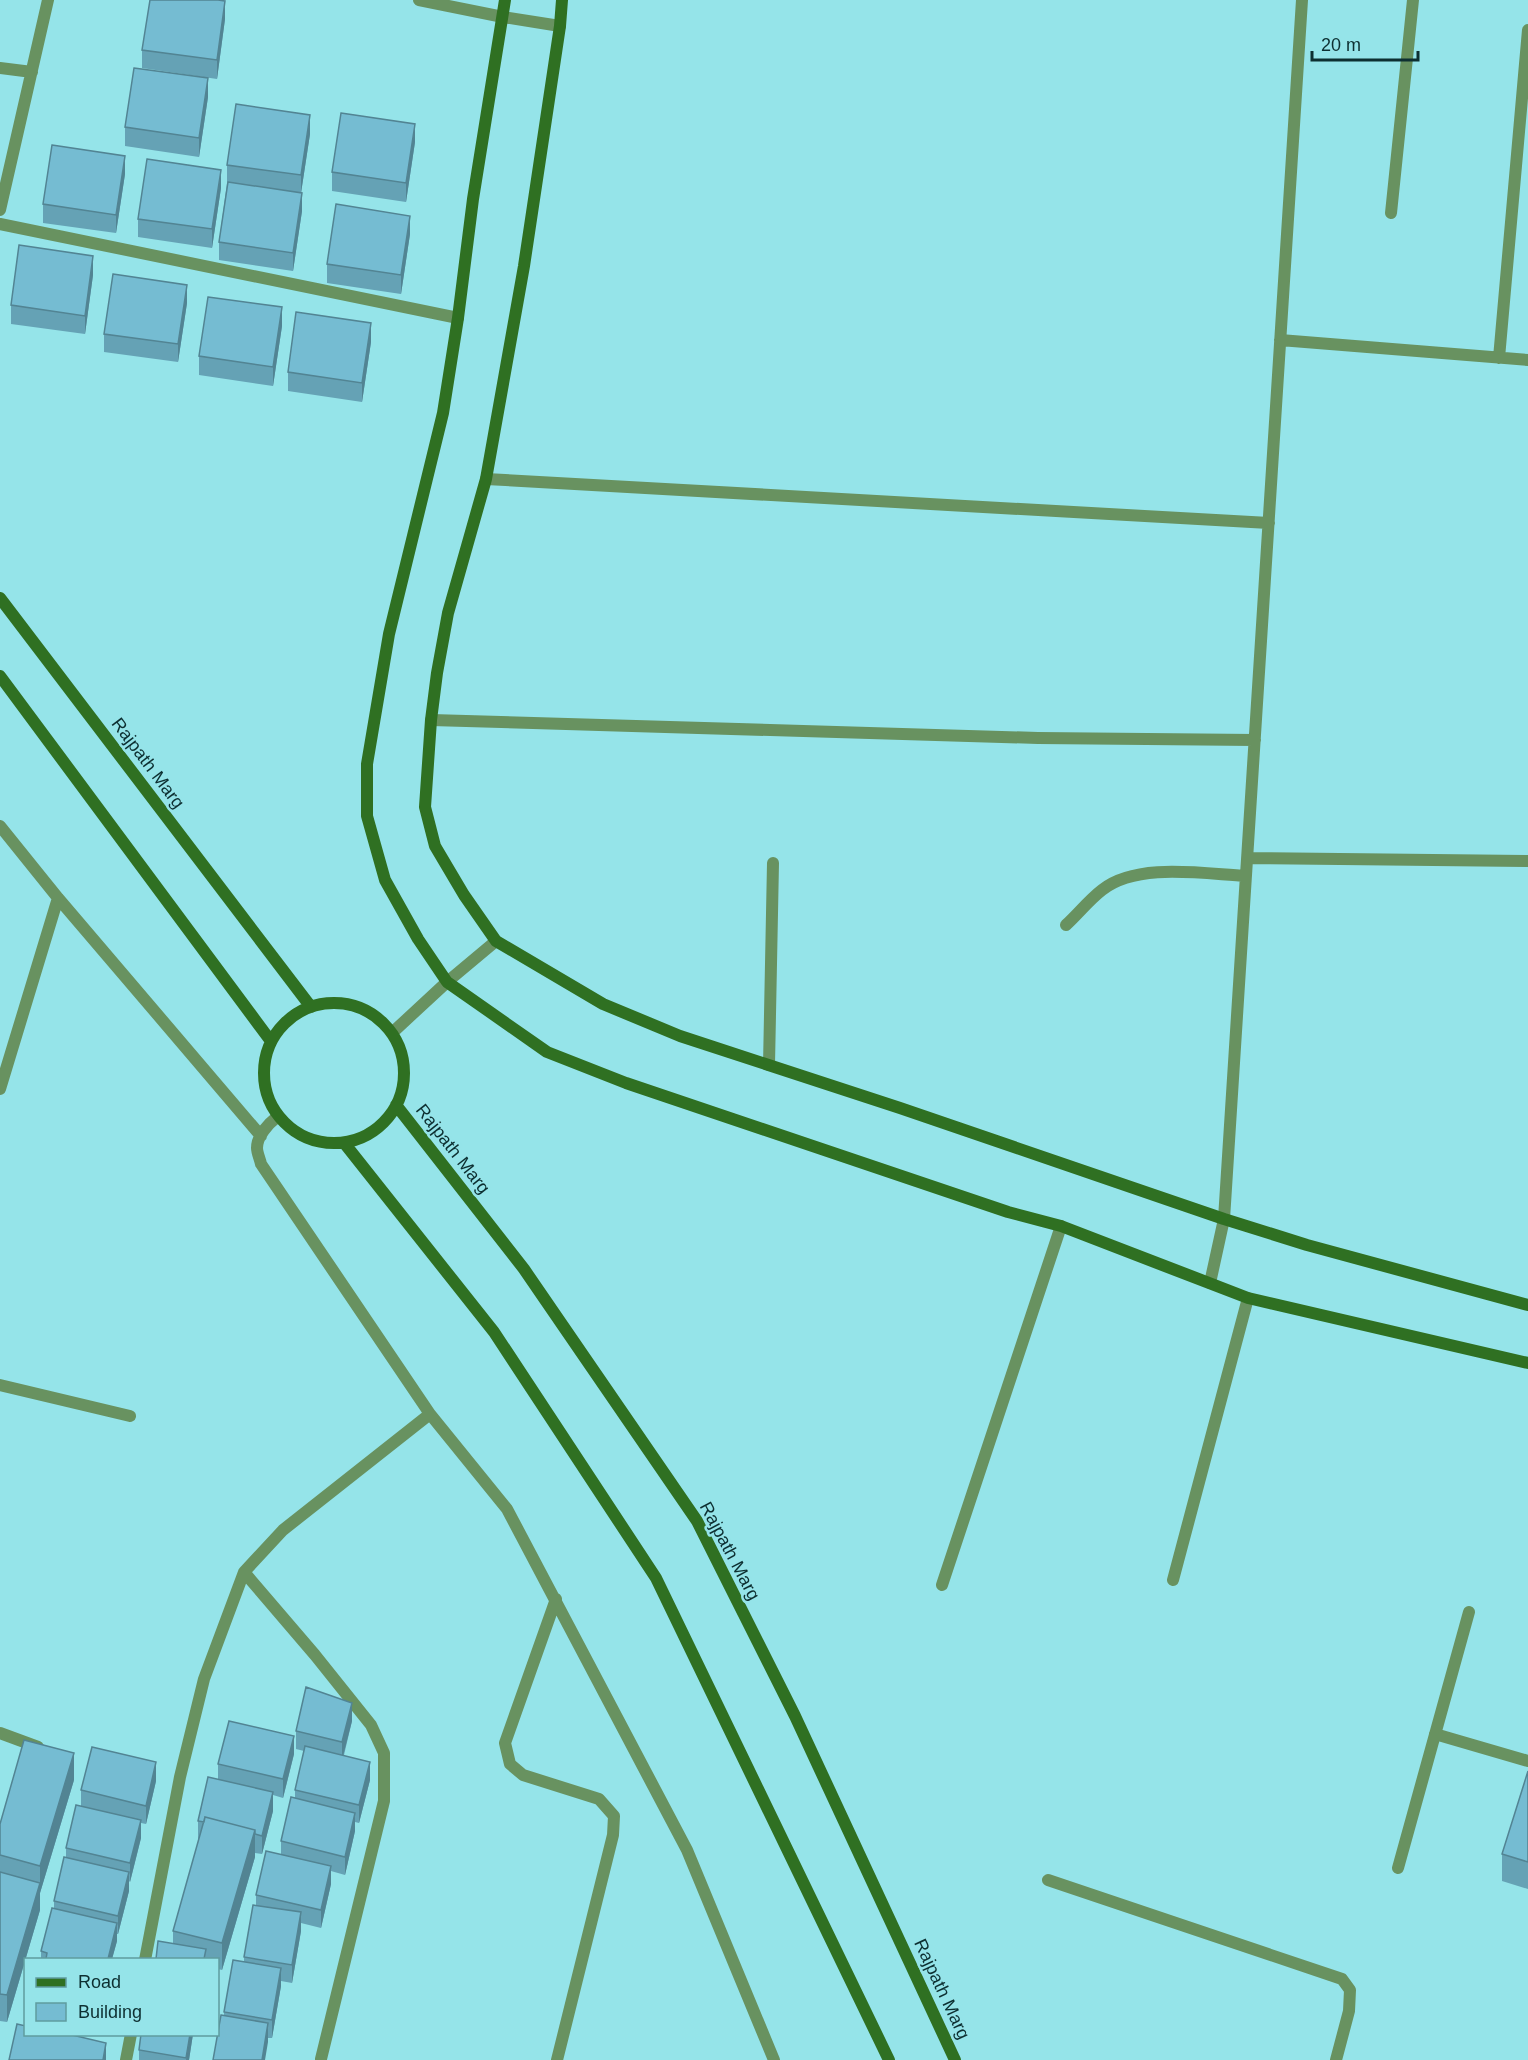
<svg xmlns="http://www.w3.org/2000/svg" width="1528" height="2060" viewBox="0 0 1528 2060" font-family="Arial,sans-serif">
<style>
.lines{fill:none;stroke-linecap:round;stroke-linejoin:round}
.street{stroke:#689260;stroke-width:12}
.secondary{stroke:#2f7022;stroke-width:12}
.wall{fill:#65a2b5}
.shaded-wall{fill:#528493}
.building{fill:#75bcd2;stroke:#528493;stroke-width:1.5}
.labels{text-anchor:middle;stroke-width:5;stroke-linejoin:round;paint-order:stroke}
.street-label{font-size:18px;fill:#0d2f31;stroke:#95e4e9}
</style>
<rect width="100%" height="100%" fill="#95e4e9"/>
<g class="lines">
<path class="street" d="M419 0 503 17 560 26
M0 68 32 72
M0 210 48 0
M1391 213 1413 0
M0 224 458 318
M1280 340 1528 360
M1499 358 1528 30
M486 479 1269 523
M431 720 1038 738 1255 740
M0 826 58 898 261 1136
M1248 858 1528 861
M1066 925C1078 914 1089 900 1102 890 1137 862 1204 874 1246 876
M393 1032 447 982 496 941
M769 1065 773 863
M0 1089 58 898
M277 1117C268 1124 257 1136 257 1148 257 1153 260 1159 261 1164L430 1414 507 1509 687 1850 774 2060
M1210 1283 1224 1219 1302 0
M0 1385 130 1416
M244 1572 315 1655 371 1725 384 1753V1801L321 2059
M1173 1580 1248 1298
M942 1585 1061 1226
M556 1599 505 1743 510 1764 523 1775 599 1799 614 1816 613 1835 557 2060
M0 1733 38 1747
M1435 1734 1528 1761
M1398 1868 1469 1612
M1048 1880 1342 1979 1350 1990 1349 2011 1336 2060
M145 1960 180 1777 204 1679 244 1572 283 1530 430 1414
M126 2060 131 2034"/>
<path class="secondary" d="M505 0 473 199 458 318 443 413 389 634 367 764V816L385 880 418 939 447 982 547 1052 626 1083 1008 1212 1061 1226 1248 1298 1528 1363
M562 0 560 26 524 266 486 479 448 613 437 673 431 720 425 807 435 846 464 895 496 941 603 1004 680 1036 900 1108 1224 1219 1307 1245 1528 1305
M0 598 311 1007
M0 676 270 1040
M264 1073a70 70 0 1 1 140 0a70 70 0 1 1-140 0Z
M396 1105 524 1269 697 1521 795 1716 955 2060
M345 1144 494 1332 656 1578 889 2060"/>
</g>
<path class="wall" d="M225 19 217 79 142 68V50Z
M208 97 199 157 125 146V127Z
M310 134 301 193 302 211 293 271 219 260V242L227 183V165Z
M415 142 406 202 332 191V172Z
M125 174 116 233 43 223V204Z
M221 188 212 248 138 237V219Z
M410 234 401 294 327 283V264Z
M93 275 85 334 11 324V305Z
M187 303 178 362 104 352V334Z
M282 326 273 386 199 375V356Z
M371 342 362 402 288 391V372Z
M352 1721 344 1755 370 1780 359 1823 355 1822V1831L345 1875 331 1871V1884L321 1928 301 1923V1931L292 1983 281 1981V1986L272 2038H268V2042L224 2016V2012L244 1962V1957L256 1905V1895L281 1854V1841L295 1798V1790L304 1751 296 1749V1731Z
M294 1754 283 1798 273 1795V1811L262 1854 255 1853V1857L222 1970 218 1969V1959H156L173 1943V1931L199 1840 198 1839V1821L218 1779V1764Z
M1528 1771V1889L1502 1881V1854Z
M74 1780 40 1893V1910L7 2022 0 2021V1824Z
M156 1781 146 1824 141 1823V1838L130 1882 129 1881V1891L118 1934H117V1941L112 1959H41V1951L54 1908V1901L66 1857V1848L81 1806V1790Z
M193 2034 189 2060H139V2050Z"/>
<path class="shaded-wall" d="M225 1V19L217 79V60Z
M208 78V97L199 157V138Z
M310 115V134L301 193V175Z
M415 124V142L406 202V183Z
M125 156V174L116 233V215Z
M221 170V188L212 248V229Z
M302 193V211L293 271V253Z
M410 216V234L401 294V275Z
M93 256V275L85 334V316Z
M187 285V303L178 362V344Z
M282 307V326L273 386V367Z
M371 323V342L362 402V383Z
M352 1703V1721L342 1760V1742Z
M294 1736V1754L283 1798V1779Z
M74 1753V1780L40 1893V1866Z
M156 1762V1781L146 1824V1806Z
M370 1762V1780L359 1823V1805Z
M273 1792V1811L262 1854V1836Z
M355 1813V1831L345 1875V1857Z
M141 1820V1838L130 1882V1863Z
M255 1830V1857L222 1970V1943Z
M331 1866V1884L321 1928V1910Z
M129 1872V1891L118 1934V1916Z
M40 1883V1910L7 2022V1995Z
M301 1912V1931L292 1983V1965Z
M117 1923V1941L112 1959H108Z
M281 1968V1986L272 2038V2020Z
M268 2023V2042L265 2060H262Z
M190 2034H193L189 2060H186Z
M106 2043V2060H103Z"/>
<path class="building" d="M150 0H218L225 1 217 60 142 50Z
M134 68 208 78 199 138 125 127Z
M236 104 310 115 301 175 227 165Z
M341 113 415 124 406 183 332 172Z
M52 145 125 156 116 215 43 204Z
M147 159 221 170 212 229 138 219Z
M228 182 302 193 293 253 219 242Z
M336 204 410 216 401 275 327 264Z
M19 245 93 256 85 316 11 305Z
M113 274 187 285 178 344 104 334Z
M208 297 282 307 273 367 199 356Z
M296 312 371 323 362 383 288 372Z
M306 1687 352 1703 342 1742 296 1731Z
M229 1721 294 1736 283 1779 218 1764Z
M24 1740 74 1753 40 1866 0 1855V1824Z
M305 1746 370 1762 359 1805 295 1790Z
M92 1747 156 1762 146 1806 81 1790Z
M1528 1771V1862L1502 1854Z
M208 1777 273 1792 262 1836 255 1834V1830L205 1817 204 1822 198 1821Z
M291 1797 355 1813 345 1857 281 1841Z
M76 1805 141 1820 130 1863 66 1848Z
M205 1817 255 1830 222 1943 173 1931Z
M266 1851 331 1866 321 1910 256 1895Z
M64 1857 129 1872 118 1916 54 1901Z
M0 1872 40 1883 7 1995 0 1994Z
M253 1905 301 1912 292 1965 244 1957Z
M52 1908 117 1923 108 1959H46L47 1953 41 1951Z
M158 1941 206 1949 204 1959H156Z
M233 1960 281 1968 272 2020 224 2012Z
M221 2015 268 2023 262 2060H213Z
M17 2024 26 2026V2034H68L106 2043 103 2060H9Z
M141 2034H190L186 2058 139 2050Z"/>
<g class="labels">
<g class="street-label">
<text transform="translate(148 763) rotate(53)" y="6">Rajpath Marg</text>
<text transform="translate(453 1149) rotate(52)" y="6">Rajpath Marg</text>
<text transform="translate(730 1551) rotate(62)" y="6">Rajpath Marg</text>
<text transform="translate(942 1989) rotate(65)" y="6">Rajpath Marg</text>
</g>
</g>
<rect x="24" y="1958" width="195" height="78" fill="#95e4e9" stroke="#5f9c9f" stroke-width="1.5"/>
<rect x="36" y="1978" width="30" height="9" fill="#2f7022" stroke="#5f9c9f" stroke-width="1.5"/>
<text x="78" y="1988" font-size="18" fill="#0d2f31">Road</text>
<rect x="36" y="2003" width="30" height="18" fill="#75bcd2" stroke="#5f9c9f" stroke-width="1.5"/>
<text x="78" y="2018" font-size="18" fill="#0d2f31">Building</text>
<path d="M1312 51v9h106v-9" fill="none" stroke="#0d2f31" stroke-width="3"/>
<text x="1321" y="51" font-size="18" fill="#0d2f31" stroke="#95e4e9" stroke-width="4.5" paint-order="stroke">20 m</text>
</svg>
